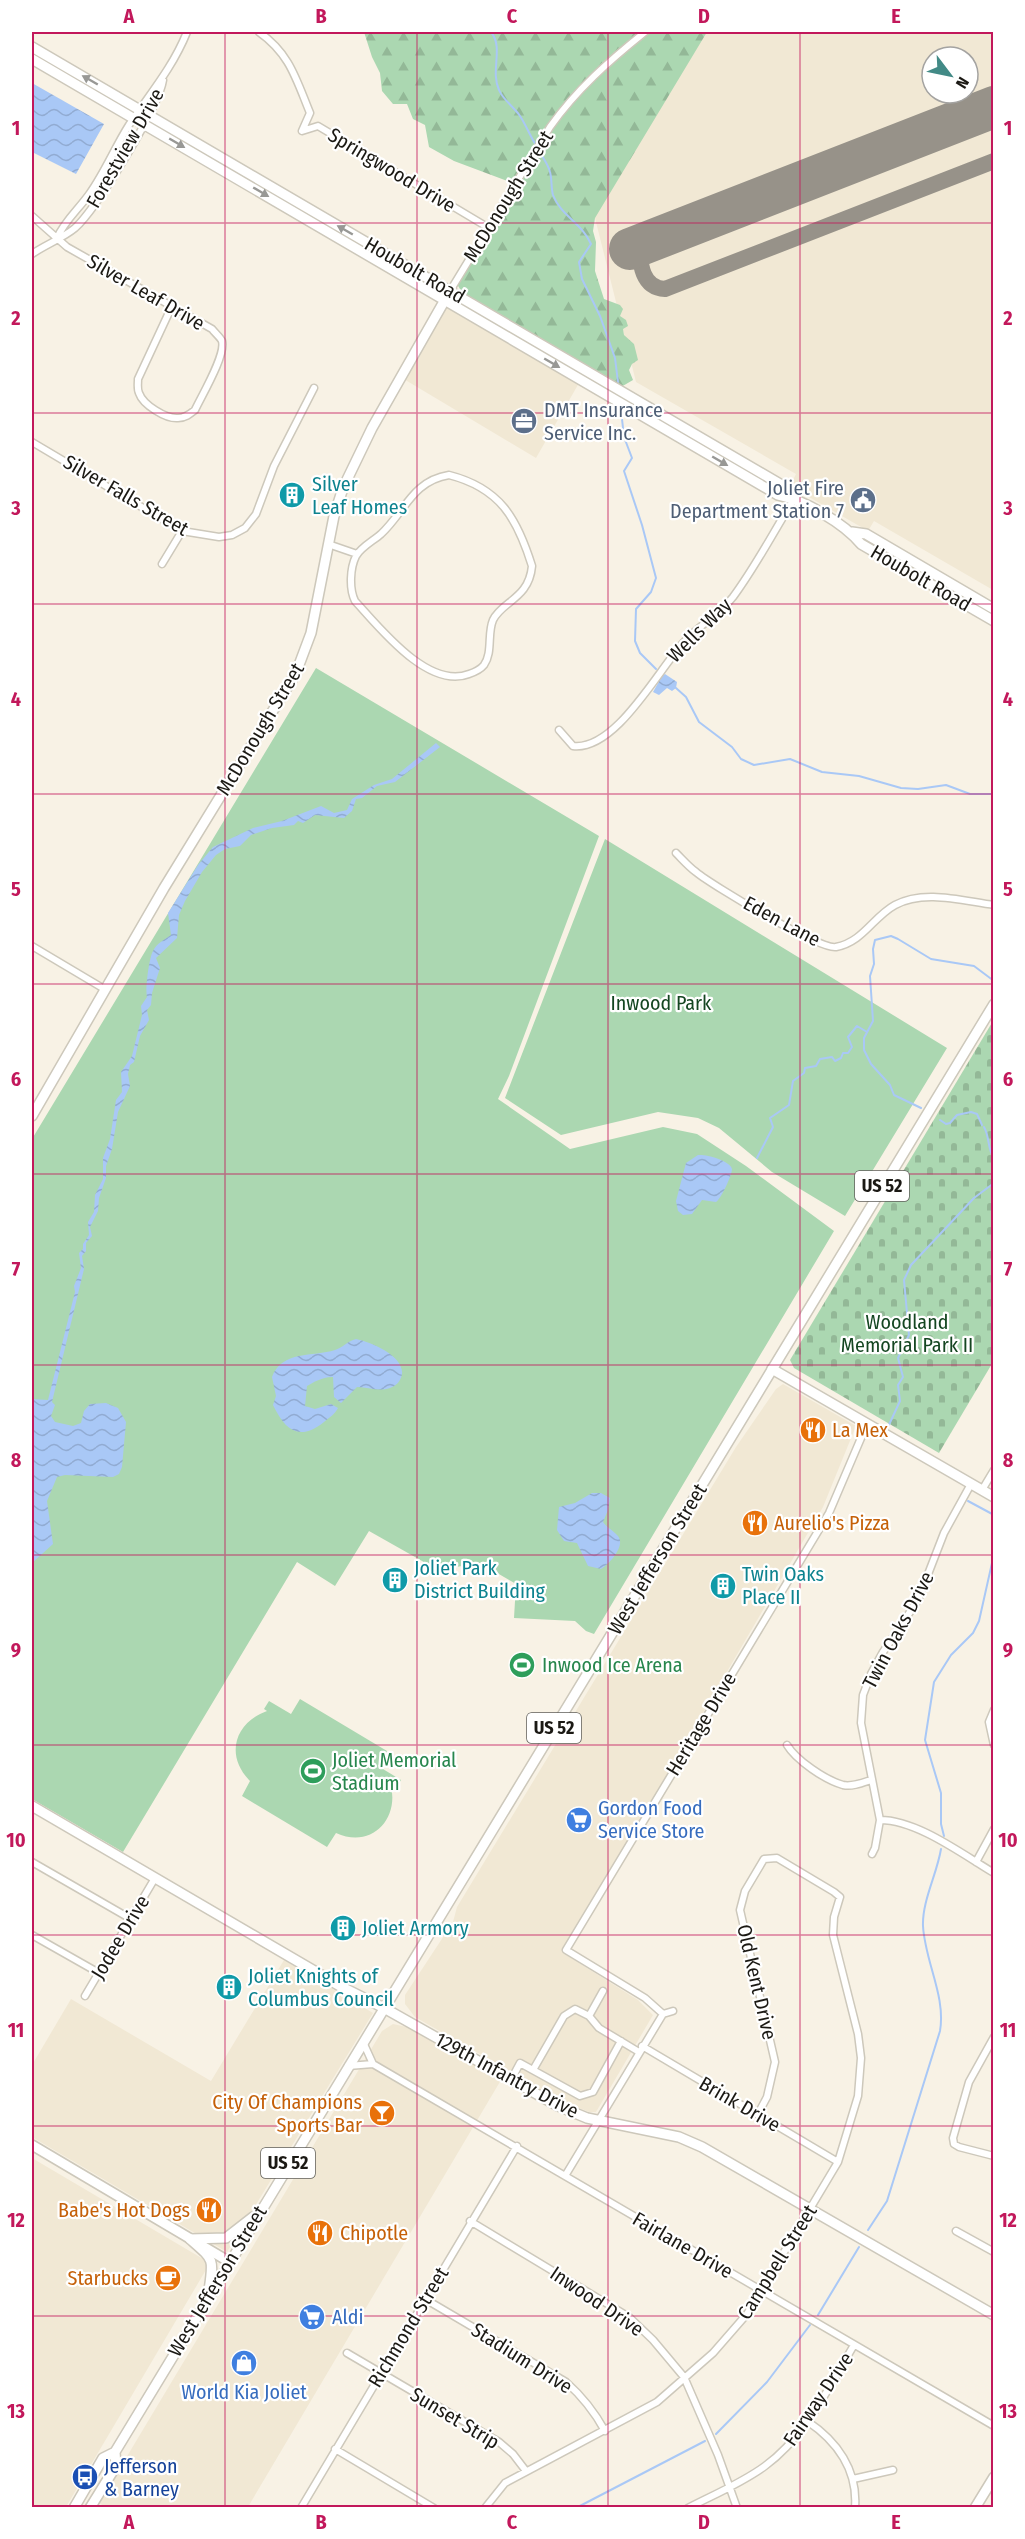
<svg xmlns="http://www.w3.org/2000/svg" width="1025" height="2539" viewBox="0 0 1025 2539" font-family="'Fira Sans Condensed',sans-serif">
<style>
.built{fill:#f1e8d4;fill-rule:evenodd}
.green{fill:#abd7b1}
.forest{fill:url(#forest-firs)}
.cemetery{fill:url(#cemetery-stones)}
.water{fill:url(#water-waves)}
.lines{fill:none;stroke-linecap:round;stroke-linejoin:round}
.stream{stroke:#a9c8f6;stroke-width:2}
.taxiway{stroke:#979289;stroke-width:16}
.runway{stroke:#979289;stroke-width:42}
.street-casing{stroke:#cdc8bb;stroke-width:9}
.secondary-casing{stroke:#cdc8bb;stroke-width:12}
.primary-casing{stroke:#cdc8bb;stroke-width:12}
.street{stroke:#fff;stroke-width:6}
.secondary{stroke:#fff;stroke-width:9}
.primary{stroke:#fff;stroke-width:9}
.oneway{fill:#989895}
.grid{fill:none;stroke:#c2185b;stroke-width:1.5;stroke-opacity:0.55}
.labels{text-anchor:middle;stroke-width:4.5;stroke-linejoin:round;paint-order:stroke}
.shield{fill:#fff;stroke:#5f5e5a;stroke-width:1.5}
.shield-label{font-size:18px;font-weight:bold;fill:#1b1914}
.street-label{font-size:20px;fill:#1b1914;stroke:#fff}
.service-label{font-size:20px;fill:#4e5e75;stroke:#fff;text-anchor:start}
.culture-label{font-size:20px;fill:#0d838f;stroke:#fff;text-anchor:start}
.park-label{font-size:20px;fill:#144621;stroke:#fff}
.food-label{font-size:20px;fill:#c56008;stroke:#fff;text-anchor:start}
.leisure-label{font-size:20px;fill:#27864d;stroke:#fff;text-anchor:start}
.shop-label{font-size:20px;fill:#366cbe;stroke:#fff;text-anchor:start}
.transit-label{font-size:20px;fill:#164399;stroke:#fff;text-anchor:start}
.neatline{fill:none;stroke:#c2185b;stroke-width:2}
.grid-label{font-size:20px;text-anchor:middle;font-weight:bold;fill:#c2185b}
</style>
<defs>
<pattern id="forest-firs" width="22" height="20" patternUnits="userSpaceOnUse" patternTransform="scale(1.5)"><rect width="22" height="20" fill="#abd7b1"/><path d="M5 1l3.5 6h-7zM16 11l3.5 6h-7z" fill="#93b897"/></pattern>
<pattern id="cemetery-stones" width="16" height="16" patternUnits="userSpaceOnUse" patternTransform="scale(1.5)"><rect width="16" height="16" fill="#abd7b1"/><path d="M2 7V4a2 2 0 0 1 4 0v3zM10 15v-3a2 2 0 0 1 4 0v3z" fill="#93b897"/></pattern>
<pattern id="water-waves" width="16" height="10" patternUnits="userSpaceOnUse" patternTransform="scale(1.5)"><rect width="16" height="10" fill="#a9c8f6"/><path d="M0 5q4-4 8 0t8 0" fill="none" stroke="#91abd2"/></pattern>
</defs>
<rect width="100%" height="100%" fill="#f8f2e5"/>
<path class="built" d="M707 32H993V590L874 521 868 531 790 486 796 474 636 382 595 218 562 178ZM932 57H968V93H932Z
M440 301 579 383 536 458 397 375Z
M783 1384 856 1426 823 1507 563 1953 638 2000 653 2015 596 2112H589L562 2101 415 2017 405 2004V1995L453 1922 457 1907 736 1447 776 1389Z
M284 1960 373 2013 227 2252 32 2137V2065L71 1999 211 2081Z
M393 2024 407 2027 501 2080 248 2507 107 2508 99 2503 382 2031Z
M32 2158 210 2263 66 2507 32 2508Z"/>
<path class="green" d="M316 668 599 836 509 1076 498 1099 570 1149 663 1127 697 1134 746 1166 834 1231 594 1634 586 1631 575 1621 514 1618 516 1584 480 1563 438 1570 369 1531 335 1586 297 1562 123 1852 32 1799V1139Z
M605 839 947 1048 845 1216 772 1172 719 1128 698 1118 658 1112 561 1135 505 1098Z
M300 1699 387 1751 378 1766 401 1780 396 1788 391 1786C399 1821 370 1849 336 1833L327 1847 242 1796 250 1781C225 1756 234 1723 267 1711L264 1709 269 1701 291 1714Z"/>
<path class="forest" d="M364 32H707L595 218 593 231 596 242 595 271 604 299 620 305 623 309 620 316 626 320 628 326 623 329 624 335 634 344 638 360 632 364 629 370 633 380 621 387 465 297 455 281 515 184 454 161 429 147 425 125 413 119 407 104H393L382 91 380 73 372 57Z"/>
<path class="cemetery" d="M993 1021V1362L939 1453 794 1368 790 1360Z"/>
<path class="water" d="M32 83 104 124 76 174 32 152Z
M665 674 677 682 676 688 672 691 667 688 659 695 653 692 662 676Z
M436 743 440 747 395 782 377 786 362 798 356 799 352 811 344 818 315 815 303 823 298 821 294 825 272 828 251 835 240 846 225 849 216 855 202 872 185 901 179 915 177 938 156 958 160 968 152 993 151 1005 147 1010 149 1020 140 1036 134 1062 130 1065 128 1074 130 1086 118 1112 112 1149 106 1166V1178L99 1198 98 1211 90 1227 92 1236 86 1243V1251L82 1256 84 1269 52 1402 55 1405 51 1416 55 1422 73 1426 81 1423 84 1411 90 1404 106 1403 118 1408 126 1422 122 1467 119 1474 113 1477 65 1475 57 1477 47 1501 53 1544 32 1563V1399L48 1400 75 1292 74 1286 81 1268 79 1253 83 1249V1244L89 1235 88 1222 94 1212 95 1195 103 1179V1158L110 1139 116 1100 122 1092 121 1072 132 1056 142 1015 141 1006 147 997C145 990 149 958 153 951 157 943 164 940 171 935L168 913 198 865 213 847 253 828 282 821 321 806 334 813 347 810 352 799 374 785 392 779Z
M698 1155C705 1154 730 1160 732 1169 732 1175 721 1199 716 1202L702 1200 692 1214 683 1215 678 1211 676 1201 686 1163Z
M356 1339C371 1342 404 1356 402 1374 401 1381 396 1386 390 1388 378 1392 368 1387 357 1387L341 1403 334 1397 333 1377C325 1376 313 1382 307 1386L305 1406 315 1409 331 1404 338 1408C335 1414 330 1417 324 1422 299 1442 285 1430 273 1405L276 1396 272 1377C282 1350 313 1357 335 1350 342 1348 348 1341 356 1339Z
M592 1493H601L610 1498 608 1510 603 1522C607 1528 614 1531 618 1536 626 1546 609 1564 601 1569L588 1566 577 1543 564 1541 557 1530 559 1507 575 1503Z"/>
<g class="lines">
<path class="stream" d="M491 32C504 48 490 70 499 90 503 100 514 107 520 116 526 125 530 136 536 145
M539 150C542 157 548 164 550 172 552 179 551 188 553 195 561 216 581 222 591 244L579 262 582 279 600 316 615 358 618 382
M621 410 624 437 632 458 624 471 642 525 656 578 651 592 636 609 635 641 640 653 656 669
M676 688 686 697 699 722 732 747 741 759 754 765 790 759 822 772 859 776 901 788 918 789 946 785 970 794H994
M921 1108 894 1095 890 1085 871 1064 864 1050V1038L873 1021 870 976 874 964 873 949 875 940 891 936 898 939 931 959 974 966 994 981
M940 1120 946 1124 950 1123 957 1115 971 1112 977 1114 982 1125
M984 1127C990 1137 987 1149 994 1158
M757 1158 773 1127 770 1118 789 1105 793 1081 804 1073 805 1068 816 1066 820 1059 832 1057 835 1061 841 1058 843 1053H848L852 1047 848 1037 857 1026 867 1032
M887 1429 900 1401 898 1385 903 1377 898 1358 909 1335 904 1280 911 1265 974 1198 994 1183
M968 1501 994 1515
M944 1836 941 1824V1793L925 1740 934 1682 951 1655 973 1633 979 1621 994 1554
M868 2230 887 2201 940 2031C946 1996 925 1962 923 1926 922 1901 937 1874 941 1849
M818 2315 859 2247
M716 2434 767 2382 810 2325
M576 2508 705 2441"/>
<path class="taxiway" d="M639 245C640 264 642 288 665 289L994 161"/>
<path class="runway" d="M630 249 994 107"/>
<defs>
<path id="street" d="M259 32C290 54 296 79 310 113L302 131 318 126 489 228
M32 216 67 247 212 329C215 333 220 337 222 341 226 355 202 395 195 410 190 414 185 418 178 418 166 419 143 405 139 393 137 389 138 384 138 379L172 306
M57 238C65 220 79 209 90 193 105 172 115 147 129 125 150 94 173 67 187 32
M32 254C45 245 63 238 75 228 97 208 159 107 163 80
M450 291 550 127C577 89 609 61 645 32
M32 442 182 531 219 537 232 535 245 528 256 514 274 466 314 388
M449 475C500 488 517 518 532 566 529 599 502 601 493 620 487 634 493 652 484 665 480 670 475 672 469 674 428 690 379 627 355 601 349 589 350 568 356 556 361 547 373 541 381 534 405 512 412 481 449 475Z
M328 544 357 554
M162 564 182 531
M559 730 573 746C615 751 657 672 683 643 698 626 719 615 733 597 756 566 774 531 794 499
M676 853C683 860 689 867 696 872 713 886 820 950 836 947 863 942 873 917 895 905 924 889 963 901 994 905
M32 946 106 990
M982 1490 994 1470
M994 1710 989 1722 994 1745
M787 1745C796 1760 825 1780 843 1785 852 1787 862 1783 871 1780
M880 1820C917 1820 962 1854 994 1873
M872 1854 875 1848 880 1820 861 1723 863 1695 871 1674 883 1652 918 1600 944 1533 971 1484
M32 1862 131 1919
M976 1862 994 1829
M32 1935 99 1973
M603 1991 589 2016 599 2028 639 2052
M85 1996 155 1878
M663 2014 645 1998 566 1950 829 1513 867 1424
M994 2037 969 2082 953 2138 954 2144 959 2147 994 2156
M363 2042 373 2064
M642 2046 838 2162
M348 2066 373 2064 994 2426
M533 2070 564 2016 575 2009 589 2016
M511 2080 520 2063 580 2096 593 2092 621 2041
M565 2176 663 2014 673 2011
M470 2221 629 2317 653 2340 684 2377 718 2455 737 2508
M956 2231 994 2252
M425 2299 566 2382C583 2397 594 2411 605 2431
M347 2353 499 2442 513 2454 526 2471
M807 2421C837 2441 858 2470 855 2508
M335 2449 434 2508
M853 2479 893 2470
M301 2508 517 2146
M485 2508 505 2483 657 2402 713 2353 747 2314 838 2162 858 2096 861 2058 858 2034 833 1935 834 1917 840 1897 834 1892 777 1858 764 1859 745 1891 740 1910 775 2062 767 2097 758 2114
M688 2508C713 2495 742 2483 765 2466 805 2437 829 2387 854 2345"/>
<path id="secondary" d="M32 47 785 487 794 498
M32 59 778 495C804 500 844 523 861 544L994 621
M852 532 866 534 994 609
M32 1116 164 888 296 673 311 633 334 516 343 488 372 428 450 291
M772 1369 994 1497
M32 1806 340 1986 384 2008 558 2106 587 2118 679 2137 702 2147 994 2315
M32 2145 228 2261
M975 2508 994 2477"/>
<path id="primary" d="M190 2239 226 2238 253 2217
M190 2239C214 2260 214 2258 209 2290
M74 2508 103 2458 115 2452 994 1004
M90 2508 116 2466 115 2452"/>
</defs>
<use href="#street" class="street-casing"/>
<use href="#secondary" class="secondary-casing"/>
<use href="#primary" class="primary-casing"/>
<use href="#street" class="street"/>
<use href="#secondary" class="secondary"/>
<use href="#primary" class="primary"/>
</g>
<defs><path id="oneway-solid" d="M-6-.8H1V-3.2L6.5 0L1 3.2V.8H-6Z" transform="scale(1.5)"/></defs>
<g class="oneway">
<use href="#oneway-solid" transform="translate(90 80) rotate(-150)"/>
<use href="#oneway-solid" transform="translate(177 143) rotate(30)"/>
<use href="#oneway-solid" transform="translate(261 192) rotate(30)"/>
<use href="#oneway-solid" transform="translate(345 230) rotate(-150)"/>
<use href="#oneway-solid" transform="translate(552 363) rotate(30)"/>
<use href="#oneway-solid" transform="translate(720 461) rotate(30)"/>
</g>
<path class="grid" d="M225 32V2508M417 32V2508M608 32V2508M800 32V2508M32 223H994M32 413H994M32 604H994M32 794H994M32 984H994M32 1174H994M32 1365H994M32 1555H994M32 1745H994M32 1935H994M32 2126H994M32 2316H994"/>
<defs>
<symbol id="office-disc" viewBox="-11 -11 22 22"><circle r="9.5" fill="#5c6f8a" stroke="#fff"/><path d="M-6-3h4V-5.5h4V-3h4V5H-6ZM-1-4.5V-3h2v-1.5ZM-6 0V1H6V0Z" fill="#fff"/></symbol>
<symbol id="building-disc" viewBox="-11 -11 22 22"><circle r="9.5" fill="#0f9aa8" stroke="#fff"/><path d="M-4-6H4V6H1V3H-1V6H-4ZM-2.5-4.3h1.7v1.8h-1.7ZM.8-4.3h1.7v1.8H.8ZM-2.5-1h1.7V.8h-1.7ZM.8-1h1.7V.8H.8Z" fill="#fff"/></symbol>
<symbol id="civic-disc" viewBox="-11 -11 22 22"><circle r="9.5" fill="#5c6f8a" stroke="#fff"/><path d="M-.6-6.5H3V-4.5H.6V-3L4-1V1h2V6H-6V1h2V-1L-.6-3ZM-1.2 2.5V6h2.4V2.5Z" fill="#fff"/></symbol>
<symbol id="restaurant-disc" viewBox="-11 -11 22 22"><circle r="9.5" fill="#e8710a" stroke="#fff"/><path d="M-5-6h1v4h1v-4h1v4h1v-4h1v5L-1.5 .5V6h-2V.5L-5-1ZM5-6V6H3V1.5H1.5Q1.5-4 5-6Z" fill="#fff"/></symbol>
<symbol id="stadium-disc" viewBox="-11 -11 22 22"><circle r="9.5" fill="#2e9e5b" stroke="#fff"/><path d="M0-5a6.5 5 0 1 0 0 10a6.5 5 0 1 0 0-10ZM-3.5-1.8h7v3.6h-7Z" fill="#fff"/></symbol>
<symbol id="supermarket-disc" viewBox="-11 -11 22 22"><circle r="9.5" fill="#3f7fe0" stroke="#fff"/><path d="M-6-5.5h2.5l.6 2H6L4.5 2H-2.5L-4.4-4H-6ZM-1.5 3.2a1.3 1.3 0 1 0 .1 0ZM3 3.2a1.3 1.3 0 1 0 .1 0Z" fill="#fff"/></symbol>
<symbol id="bar-disc" viewBox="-11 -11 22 22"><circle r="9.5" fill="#e8710a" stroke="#fff"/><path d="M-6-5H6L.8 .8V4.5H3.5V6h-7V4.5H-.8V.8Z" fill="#fff"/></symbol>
<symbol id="cafe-disc" viewBox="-11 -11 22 22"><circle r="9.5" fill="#e8710a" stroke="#fff"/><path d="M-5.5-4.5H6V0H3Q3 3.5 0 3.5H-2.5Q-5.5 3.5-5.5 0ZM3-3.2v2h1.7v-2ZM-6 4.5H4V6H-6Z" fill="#fff"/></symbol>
<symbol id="shop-disc" viewBox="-11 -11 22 22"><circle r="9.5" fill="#3f7fe0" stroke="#fff"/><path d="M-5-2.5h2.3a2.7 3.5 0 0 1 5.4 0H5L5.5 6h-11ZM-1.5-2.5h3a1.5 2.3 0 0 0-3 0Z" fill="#fff"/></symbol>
<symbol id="bus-disc" viewBox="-11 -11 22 22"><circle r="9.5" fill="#1a4fb4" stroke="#fff"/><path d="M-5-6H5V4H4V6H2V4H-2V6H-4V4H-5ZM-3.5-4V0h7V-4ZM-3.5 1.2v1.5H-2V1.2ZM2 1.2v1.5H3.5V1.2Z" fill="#fff"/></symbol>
</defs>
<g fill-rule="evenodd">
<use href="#office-disc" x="509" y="406" width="30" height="30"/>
<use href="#building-disc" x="277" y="480" width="30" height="30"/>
<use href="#civic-disc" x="848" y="485" width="30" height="30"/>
<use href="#restaurant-disc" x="798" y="1415" width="30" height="30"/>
<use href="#restaurant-disc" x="740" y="1508" width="30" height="30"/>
<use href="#building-disc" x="380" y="1565" width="30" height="30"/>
<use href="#building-disc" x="708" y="1571" width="30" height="30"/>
<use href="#stadium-disc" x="507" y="1650" width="30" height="30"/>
<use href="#stadium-disc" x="298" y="1756" width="30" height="30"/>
<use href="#supermarket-disc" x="564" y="1805" width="30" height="30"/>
<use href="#building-disc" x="328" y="1913" width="30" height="30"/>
<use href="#building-disc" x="214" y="1972" width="30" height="30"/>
<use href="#bar-disc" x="367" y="2098" width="30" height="30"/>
<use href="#restaurant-disc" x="194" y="2195" width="30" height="30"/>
<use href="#restaurant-disc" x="305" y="2218" width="30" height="30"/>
<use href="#cafe-disc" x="153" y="2263" width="30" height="30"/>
<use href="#supermarket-disc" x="297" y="2302" width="30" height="30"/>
<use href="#shop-disc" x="229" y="2348" width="30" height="30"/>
<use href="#bus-disc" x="70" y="2462" width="30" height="30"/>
</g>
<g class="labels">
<g class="shield">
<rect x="855" y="1171" width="54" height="30" rx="4.5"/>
<rect x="527" y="1713" width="54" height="30" rx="4.5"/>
<rect x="261" y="2148" width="54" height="30" rx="4.5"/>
</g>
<g class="shield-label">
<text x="882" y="1192">US 52</text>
<text x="554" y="1734">US 52</text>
<text x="288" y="2169">US 52</text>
</g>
<g class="street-label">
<text transform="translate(125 148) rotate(-60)" y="7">Forestview Drive</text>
<text transform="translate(392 170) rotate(31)" y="7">Springwood Drive</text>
<text transform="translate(508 196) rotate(-58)" y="7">McDonough Street</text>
<text transform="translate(415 270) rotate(30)" y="7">Houbolt Road</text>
<text transform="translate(146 292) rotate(30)" y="7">Silver Leaf Drive</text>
<text transform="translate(126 495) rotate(30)" y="7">Silver Falls Street</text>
<text transform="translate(921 578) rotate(30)" y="7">Houbolt Road</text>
<text transform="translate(699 630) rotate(-45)" y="7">Wells Way</text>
<text transform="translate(260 729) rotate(-59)" y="7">McDonough Street</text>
<text transform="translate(782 921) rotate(28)" y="7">Eden Lane</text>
<text transform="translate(657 1559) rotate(-59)" y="7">West Jefferson Street</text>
<text transform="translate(898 1630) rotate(-62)" y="7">Twin Oaks Drive</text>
<text transform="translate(701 1724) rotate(-59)" y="7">Heritage Drive</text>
<text transform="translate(120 1937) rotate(-59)" y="7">Jodee Drive</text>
<text transform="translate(757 1982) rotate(77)" y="7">Old Kent Drive</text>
<text transform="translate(507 2075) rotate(28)" y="7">129th Infantry Drive</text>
<text transform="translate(740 2104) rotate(30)" y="7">Brink Drive</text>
<text transform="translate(683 2245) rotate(30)" y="7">Fairlane Drive</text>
<text transform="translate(777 2262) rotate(-58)" y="7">Campbell Street</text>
<text transform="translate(217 2281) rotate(-59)" y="7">West Jefferson Street</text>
<text transform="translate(597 2301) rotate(34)" y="7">Inwood Drive</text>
<text transform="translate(408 2327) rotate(-59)" y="7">Richmond Street</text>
<text transform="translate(522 2358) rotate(32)" y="7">Stadium Drive</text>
<text transform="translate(818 2399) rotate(-56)" y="7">Fairway Drive</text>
<text transform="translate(455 2418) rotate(31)" y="7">Sunset Strip</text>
</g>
<g class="service-label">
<text x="544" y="417">DMT Insurance<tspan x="544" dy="23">Service Inc.</tspan></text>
<text x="844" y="495" text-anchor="end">Joliet Fire<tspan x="844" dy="23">Department Station 7</tspan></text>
</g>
<g class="culture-label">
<text x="312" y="491">Silver<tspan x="312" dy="23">Leaf Homes</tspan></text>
<text x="414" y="1575">Joliet Park<tspan x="414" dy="23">District Building</tspan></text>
<text x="742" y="1581">Twin Oaks<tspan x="742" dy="23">Place II</tspan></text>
<text x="362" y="1935">Joliet Armory</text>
<text x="248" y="1983">Joliet Knights of<tspan x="248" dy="23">Columbus Council</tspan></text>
</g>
<g class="park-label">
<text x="661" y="1010">Inwood Park</text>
<text x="907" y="1329">Woodland<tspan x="907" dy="23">Memorial Park II</tspan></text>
</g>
<g class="food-label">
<text x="832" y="1437">La Mex</text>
<text x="774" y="1530">Aurelio's Pizza</text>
<text x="362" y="2109" text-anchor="end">City Of Champions<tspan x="362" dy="23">Sports Bar</tspan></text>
<text x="190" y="2217" text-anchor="end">Babe's Hot Dogs</text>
<text x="340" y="2240">Chipotle</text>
<text x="148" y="2285" text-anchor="end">Starbucks</text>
</g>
<g class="leisure-label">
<text x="542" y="1672">Inwood Ice Arena</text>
<text x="332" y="1767">Joliet Memorial<tspan x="332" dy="23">Stadium</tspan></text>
</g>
<g class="shop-label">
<text x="598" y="1815">Gordon Food<tspan x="598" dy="23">Service Store</tspan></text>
<text x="332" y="2324">Aldi</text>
<text x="244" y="2399" text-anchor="middle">World Kia Joliet</text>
</g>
<g class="transit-label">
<text x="104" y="2473">Jefferson<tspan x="104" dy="23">&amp; Barney</tspan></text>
</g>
</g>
<rect width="1025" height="2539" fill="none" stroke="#ffffff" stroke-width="66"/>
<g transform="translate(950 75) rotate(122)"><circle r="28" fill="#ffffff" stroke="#a4a3a1" stroke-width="1.5"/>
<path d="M0-4.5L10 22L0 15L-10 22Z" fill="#428a86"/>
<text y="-9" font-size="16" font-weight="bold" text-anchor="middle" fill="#1b1914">N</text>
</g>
<rect x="33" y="33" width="959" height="2473" class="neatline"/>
<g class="grid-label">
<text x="129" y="23">A</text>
<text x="321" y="23">B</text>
<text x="512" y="23">C</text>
<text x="704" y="23">D</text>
<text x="896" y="23">E</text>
<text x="16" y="135">1</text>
<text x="1008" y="135">1</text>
<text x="16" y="325">2</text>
<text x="1008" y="325">2</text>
<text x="16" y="515">3</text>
<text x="1008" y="515">3</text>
<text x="16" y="706">4</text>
<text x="1008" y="706">4</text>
<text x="16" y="896">5</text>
<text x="1008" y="896">5</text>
<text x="16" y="1086">6</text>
<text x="1008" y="1086">6</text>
<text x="16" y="1276">7</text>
<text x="1008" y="1276">7</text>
<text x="16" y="1467">8</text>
<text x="1008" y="1467">8</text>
<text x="16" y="1657">9</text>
<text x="1008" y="1657">9</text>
<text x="16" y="1847">10</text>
<text x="1008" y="1847">10</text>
<text x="16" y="2037">11</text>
<text x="1008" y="2037">11</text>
<text x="16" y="2227">12</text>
<text x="1008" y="2227">12</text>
<text x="16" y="2418">13</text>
<text x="1008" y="2418">13</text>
<text x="129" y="2529">A</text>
<text x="321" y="2529">B</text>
<text x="512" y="2529">C</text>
<text x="704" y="2529">D</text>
<text x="896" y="2529">E</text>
</g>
</svg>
